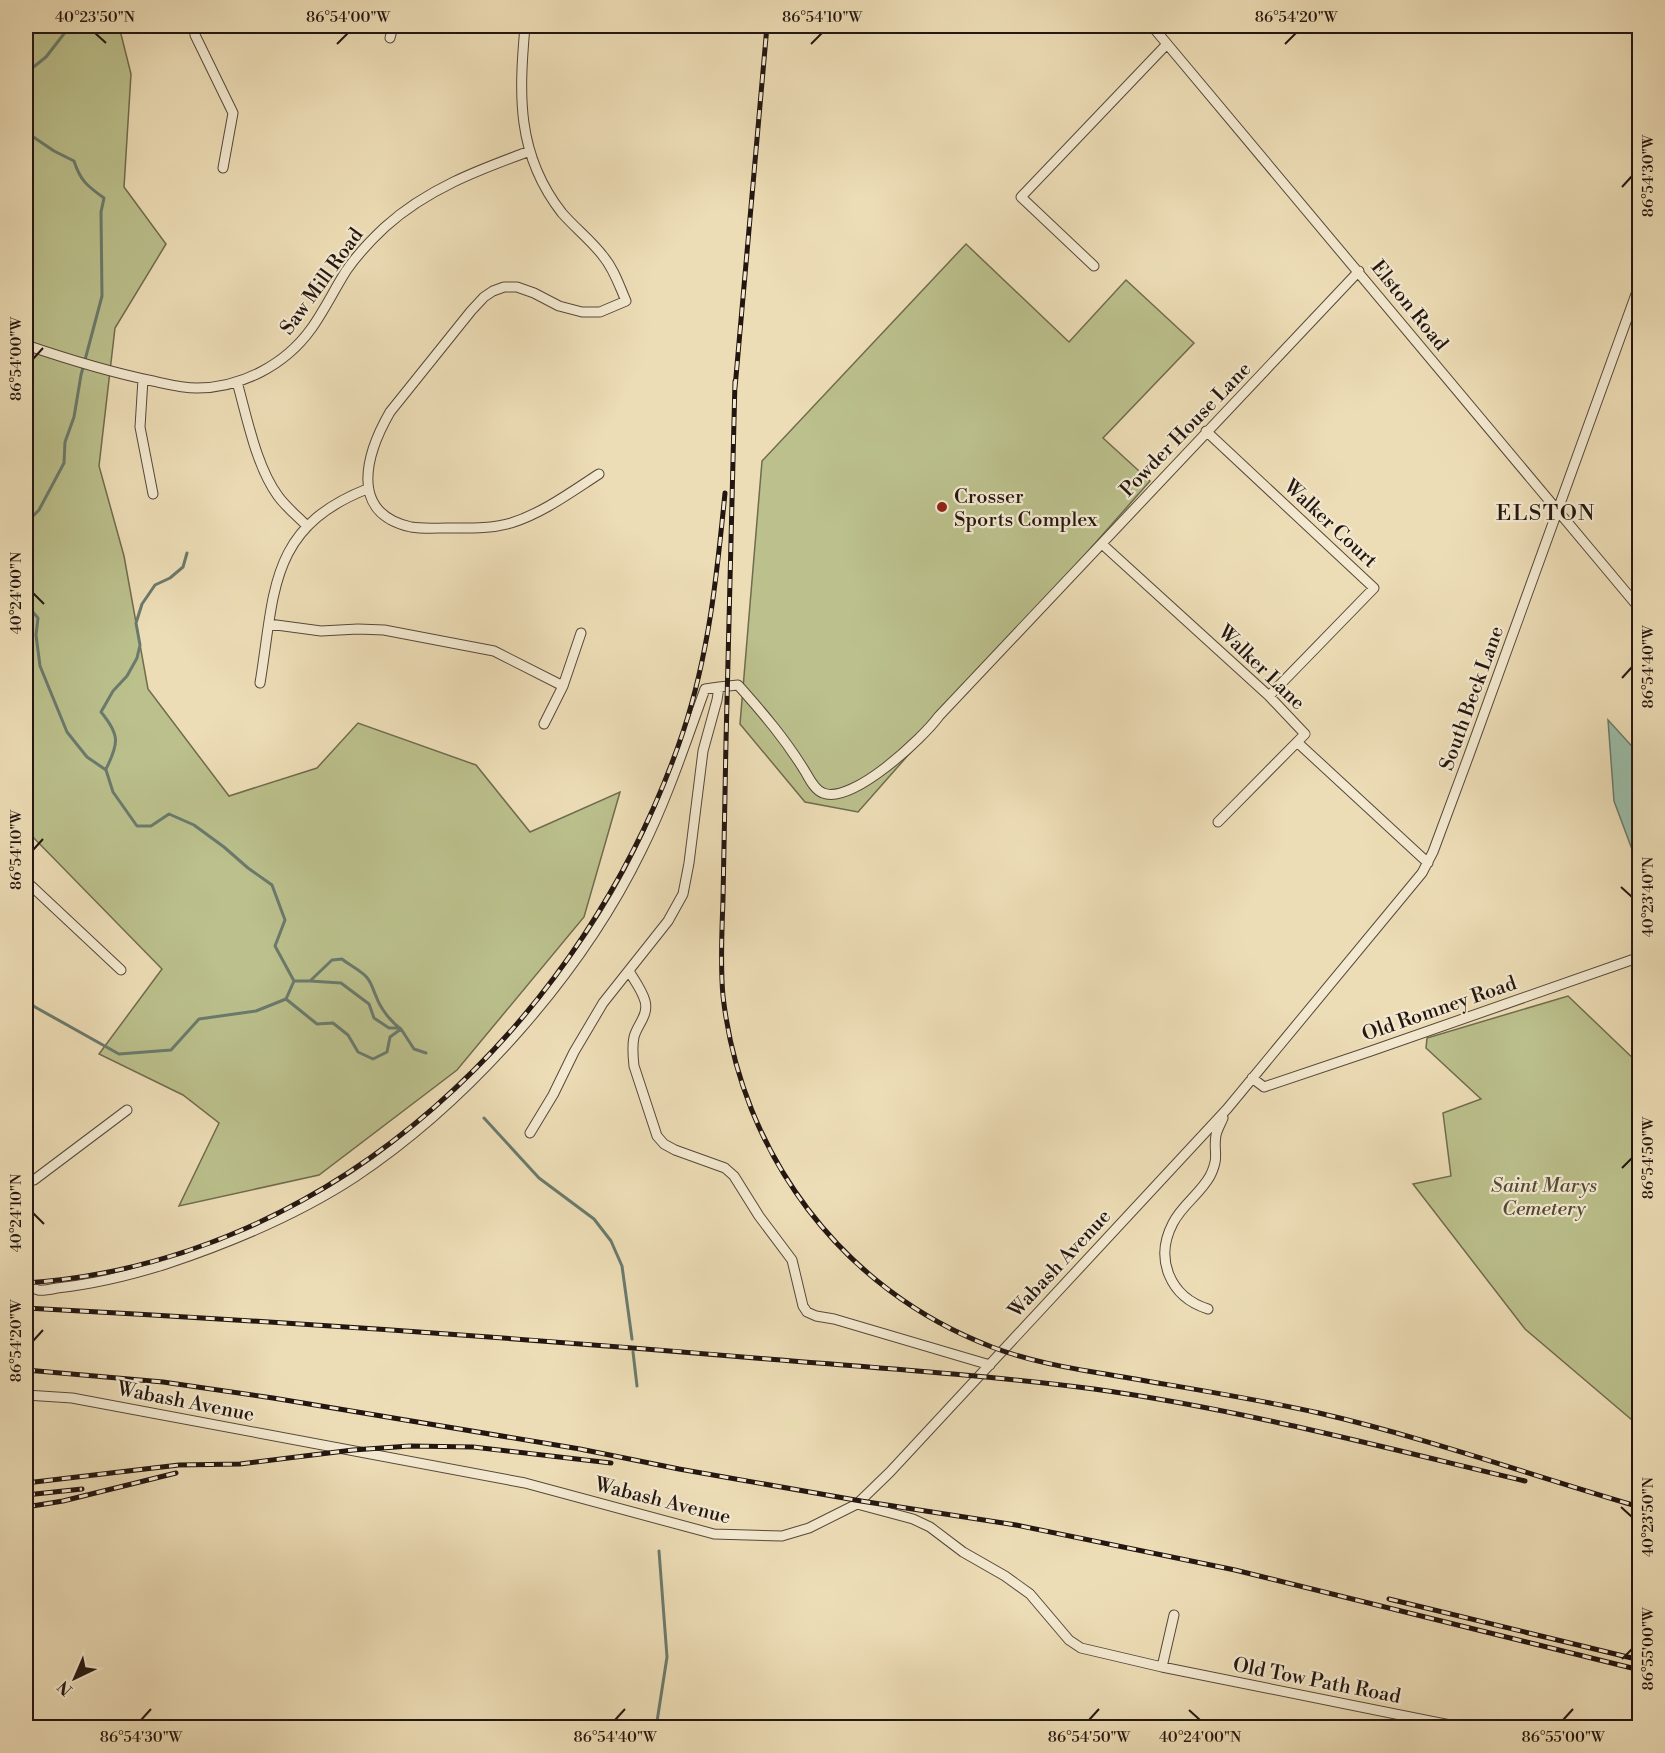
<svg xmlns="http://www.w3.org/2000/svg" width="1665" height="1753" viewBox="0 0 1665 1753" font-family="'Libre Bodoni',serif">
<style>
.green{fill:#bbc08c;stroke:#6f6b4e;stroke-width:1.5}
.water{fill:#9abda8;stroke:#6a7a6c;stroke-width:1.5}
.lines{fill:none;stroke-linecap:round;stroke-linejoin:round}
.stream{stroke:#6a7a6c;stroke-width:3}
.minor-casing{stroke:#56483a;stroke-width:11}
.minor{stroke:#f3e9d0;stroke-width:9}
.rail-casing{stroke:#231611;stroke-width:5}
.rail{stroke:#f3e9d0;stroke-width:3;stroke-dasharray:9;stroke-linecap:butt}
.ticks{fill:none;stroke:#231611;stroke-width:2}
.poi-dot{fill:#8f2418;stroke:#f3e9d0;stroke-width:2}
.labels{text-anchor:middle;stroke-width:4.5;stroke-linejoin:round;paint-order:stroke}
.street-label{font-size:20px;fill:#231611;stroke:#f3e9d0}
.poi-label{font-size:20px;fill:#231611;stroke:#f3e9d0;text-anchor:start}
.park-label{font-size:20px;font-style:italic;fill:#514936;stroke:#f3e9d0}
.quarter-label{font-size:22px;letter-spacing:1.5px;fill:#231611;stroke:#f3e9d0}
.neatline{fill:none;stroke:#231611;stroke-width:2}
.ticks-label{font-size:15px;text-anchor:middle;fill:#231611}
</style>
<rect width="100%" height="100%" fill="#edddb6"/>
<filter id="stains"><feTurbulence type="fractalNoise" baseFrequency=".00333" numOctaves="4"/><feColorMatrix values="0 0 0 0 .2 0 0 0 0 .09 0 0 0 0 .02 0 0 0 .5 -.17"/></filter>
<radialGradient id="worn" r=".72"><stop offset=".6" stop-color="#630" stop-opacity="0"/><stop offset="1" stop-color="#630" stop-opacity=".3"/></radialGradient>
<path class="green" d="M26 26H119L131 74 124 187 166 244 115 328 99 466 124 556 148 689 229 796 317 768 358 723 476 765 530 832 620 792 584 917 457 1070 319 1175 179 1206 219 1123 183 1095 99 1054 162 969 26 830Z
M966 244 1069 342 1126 280 1194 343 1103 438 1150 481 858 812 805 802 740 724 762 461Z
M1568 996 1639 1064V1426L1525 1329 1413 1184 1451 1176 1443 1113 1481 1099 1426 1048 1427 1038Z"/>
<path class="water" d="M1608 720 1639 754V782L1634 789V799L1639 805V868L1614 801Z
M201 1721 262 1727H97Z"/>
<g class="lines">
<path class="stream" d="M26 73 46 57 70 26
M26 132 54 151 74 161C80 180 87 186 104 198L101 212 102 296 81 375 74 417 65 442 64 463 39 510 26 523
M26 604 38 618 36 635 40 666 67 732 87 757 106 770 113 792 137 826H151L169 814 194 825 224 847 248 868 272 885 285 920 275 946 294 981 286 999 317 1024 333 1023 348 1035 358 1052 373 1059 387 1052 390 1037 401 1029 414 1049 426 1053
M106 769C119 743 120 735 101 712L113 691 127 676 137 658 140 645 136 623 142 604 155 585 170 578 183 567 187 553
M294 981H310L332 960 342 959C349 965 364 972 368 979 372 984 373 990 376 996 380 1008 391 1022 401 1029
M310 981 341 983 369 1004 374 1018 389 1028H398
M26 1000 35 1007 119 1054 171 1050 199 1019 256 1011 286 999
M484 1118 539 1178 594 1219 611 1241 622 1266 632 1339
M633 1352 637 1386
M656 1728 667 1657 659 1551"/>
<defs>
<path id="minor" d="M194 26 195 35 233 113 223 168
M525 26C519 95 516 154 562 213 575 228 591 240 603 256 614 269 619 285 626 301L600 312H582L559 306 534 293 517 287H504L493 291 484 297 471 311 390 412C367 452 347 513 411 527 423 529 435 528 447 528 469 528 490 529 511 523 543 513 571 492 599 474
M1152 26 1640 609
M390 38 393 26
M1094 266 1021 197 1167 44
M26 345C67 359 109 372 153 381 167 384 182 388 197 388 241 388 285 365 311 329 324 311 334 290 346 271 357 255 371 240 385 227 427 189 478 170 530 151
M143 379 140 427 153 494
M237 382C247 417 256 466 278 496 286 507 297 516 307 526
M1206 431 1374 588 1269 696
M1102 544 1269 696 1305 734 1218 822
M269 624 321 631 358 629 384 630 494 651 563 686
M260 683C275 593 268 528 367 489
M544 724 563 686 581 633
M1297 742 1428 863
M26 881 121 970
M629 971C634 980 642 990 645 1001 649 1015 637 1025 634 1037 632 1046 633 1057 634 1066L657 1136 664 1144 675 1150 725 1168 734 1176 759 1216 792 1260 803 1306 807 1312 816 1316 834 1319 990 1365
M1252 1078 1264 1087 1371 1051 1640 957
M530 1133 553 1095 574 1052 603 1003 668 921 683 894 689 863 703 751 717 700 719 687 738 685C763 713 786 740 806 773 810 780 815 790 823 793 852 805 923 738 939 716L1359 271
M26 1178 34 1180 127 1110
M26 1283C29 1285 34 1289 38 1290 43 1291 52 1289 57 1288 94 1284 131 1275 166 1264 232 1242 297 1215 355 1177 469 1101 581 974 641 851 667 799 685 744 705 689L719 687
M1208 1309C1170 1297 1154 1259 1173 1223 1182 1205 1200 1194 1210 1176 1220 1156 1213 1152 1216 1135 1217 1130 1221 1123 1223 1118
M26 1395 72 1398 525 1483 714 1534 782 1536 809 1528 857 1504 890 1472 1227 1109 1422 873 1433 852 1469 755 1640 283
M857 1504 913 1519 930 1527 963 1552 1005 1576 1030 1594 1069 1640 1081 1648 1162 1667 1465 1728
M1162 1667 1174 1615"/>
</defs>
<use href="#minor" class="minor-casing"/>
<use href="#minor" class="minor"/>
<defs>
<path id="rail" d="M735 381C732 501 729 621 726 741 725 794 724 847 723 899 722 931 720 964 723 996 741 1154 842 1290 992 1347 1036 1364 1083 1370 1129 1378 1192 1389 1256 1399 1319 1413 1427 1438 1533 1476 1640 1507
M735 388 767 26
M26 1283C336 1262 587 1018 683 732 709 654 717 574 725 493
M26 1308C273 1321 521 1338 768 1359 877 1368 986 1375 1094 1389 1239 1409 1382 1447 1525 1481
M26 1370 163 1382 273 1398 580 1449 679 1469 861 1501 1016 1525 1235 1570 1640 1670
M26 1483 179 1465 240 1464 353 1450 410 1446 473 1447 611 1463
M26 1495 82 1489
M26 1507 63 1501 176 1473
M1389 1599 1640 1660"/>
</defs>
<use href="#rail" class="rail-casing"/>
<use href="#rail" class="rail"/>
</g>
<path class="ticks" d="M95 33 106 43M337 44 348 33M811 44 822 33M1285 44 1296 33M1622 187 1632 176M33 359 43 348M33 593 44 604M1622 678 1632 667M33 850 43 839M1621 887 1632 897M1622 1168 1632 1158M33 1213 44 1224M33 1341 43 1330M1621 1507 1632 1517M1622 1659 1632 1649M1189 1710 1200 1720M141 1720 151 1709M615 1720 625 1709M1089 1720 1099 1709M1563 1720 1573 1709"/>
<circle class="poi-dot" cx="942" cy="507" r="6"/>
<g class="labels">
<g class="street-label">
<text transform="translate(321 281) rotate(-54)" y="7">Saw Mill Road</text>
<text transform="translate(1410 305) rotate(51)" y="7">Elston Road</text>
<text transform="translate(1185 429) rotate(-46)" y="7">Powder House Lane</text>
<text transform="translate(1331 523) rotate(43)" y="7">Walker Court</text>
<text transform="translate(1262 667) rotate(44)" y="7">Walker Lane</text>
<text transform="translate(1471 698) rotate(-70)" y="7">South Beck Lane</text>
<text transform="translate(1439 1008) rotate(-19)" y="7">Old Romney Road</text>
<text transform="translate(1059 1263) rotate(-47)" y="7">Wabash Avenue</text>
<text transform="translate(186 1401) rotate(11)" y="7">Wabash Avenue</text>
<text transform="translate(663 1500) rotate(14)" y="7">Wabash Avenue</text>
<text transform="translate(1317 1680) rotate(11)" y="7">Old Tow Path Road</text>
</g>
<g class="poi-label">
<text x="954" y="503">Crosser<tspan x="954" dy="23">Sports Complex</tspan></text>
</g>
<g class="park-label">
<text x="1544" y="1192">Saint Marys<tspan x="1544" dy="23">Cemetery</tspan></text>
</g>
<g class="quarter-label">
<text x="1546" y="520">ELSTON</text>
</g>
</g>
<rect width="1665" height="1753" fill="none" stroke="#edddb6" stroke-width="66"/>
<g transform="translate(75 1678) rotate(224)" stroke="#f3e9d0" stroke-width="4.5" paint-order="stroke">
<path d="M0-4.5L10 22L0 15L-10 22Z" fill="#231611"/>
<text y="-9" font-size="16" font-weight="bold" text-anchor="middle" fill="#231611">N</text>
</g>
<rect x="33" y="33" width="1599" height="1687" class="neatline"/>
<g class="ticks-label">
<text x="95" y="22">40°23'50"N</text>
<text x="348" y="22">86°54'00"W</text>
<text x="822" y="22">86°54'10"W</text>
<text x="1296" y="22">86°54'20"W</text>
<text transform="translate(1648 176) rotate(-90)" y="5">86°54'30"W</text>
<text transform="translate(16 359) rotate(-90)" y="5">86°54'00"W</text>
<text transform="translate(16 593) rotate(-90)" y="5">40°24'00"N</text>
<text transform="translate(1648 667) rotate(-90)" y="5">86°54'40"W</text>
<text transform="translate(16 850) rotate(-90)" y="5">86°54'10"W</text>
<text transform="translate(1648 897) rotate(-90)" y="5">40°23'40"N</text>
<text transform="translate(1648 1158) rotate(-90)" y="5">86°54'50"W</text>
<text transform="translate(16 1213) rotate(-90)" y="5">40°24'10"N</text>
<text transform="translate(16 1341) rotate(-90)" y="5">86°54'20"W</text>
<text transform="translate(1648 1517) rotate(-90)" y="5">40°23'50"N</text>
<text transform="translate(1648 1649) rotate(-90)" y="5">86°55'00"W</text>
<text x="141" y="1742">86°54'30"W</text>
<text x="615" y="1742">86°54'40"W</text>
<text x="1089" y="1742">86°54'50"W</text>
<text x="1200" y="1742">40°24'00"N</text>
<text x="1563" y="1742">86°55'00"W</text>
</g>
<rect width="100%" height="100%" filter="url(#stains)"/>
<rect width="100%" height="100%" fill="url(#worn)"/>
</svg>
